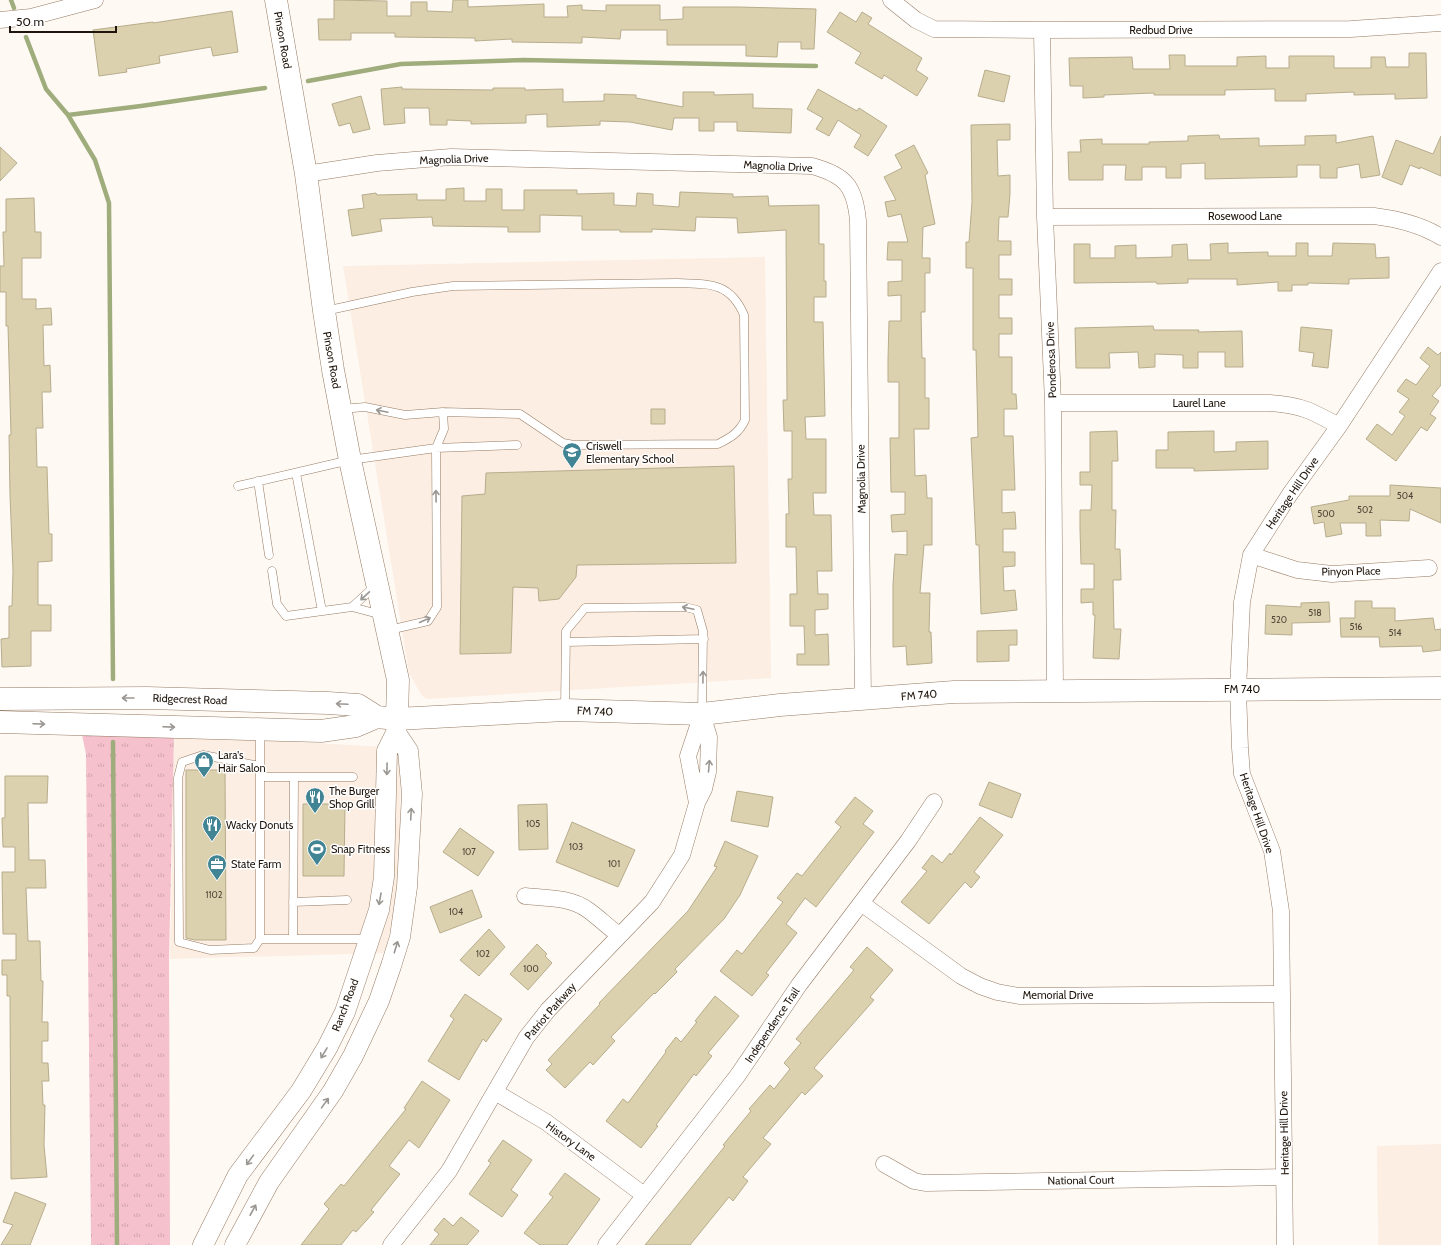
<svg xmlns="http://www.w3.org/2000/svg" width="1441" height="1245" viewBox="0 0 1441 1245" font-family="Cabin,sans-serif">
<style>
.built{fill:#fceee2}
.grass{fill:url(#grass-tufts)}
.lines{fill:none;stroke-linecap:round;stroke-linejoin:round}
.stream{stroke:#9fac7c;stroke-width:4.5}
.building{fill:#dbd1af;stroke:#b7ad8c}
.service-casing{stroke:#957b64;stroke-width:9}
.minor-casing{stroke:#957b64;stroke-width:17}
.tertiary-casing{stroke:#957b64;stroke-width:21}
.secondary-casing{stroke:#957b64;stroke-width:23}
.service{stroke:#fff;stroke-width:8}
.minor{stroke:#fff;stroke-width:16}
.tertiary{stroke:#fff;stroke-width:20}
.secondary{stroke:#fff;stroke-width:22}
.oneway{stroke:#9a9692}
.labels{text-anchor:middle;stroke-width:3;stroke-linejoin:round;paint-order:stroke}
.number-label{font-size:9px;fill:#4e4435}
.street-label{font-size:11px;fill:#1f150c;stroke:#fff}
.poi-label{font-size:11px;fill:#1f150c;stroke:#fff;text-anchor:start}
</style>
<defs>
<pattern id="grass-tufts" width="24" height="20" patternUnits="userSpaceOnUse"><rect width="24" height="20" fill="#f4c1cd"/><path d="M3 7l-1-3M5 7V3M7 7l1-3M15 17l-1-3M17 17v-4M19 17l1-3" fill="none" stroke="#d1a5af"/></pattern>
</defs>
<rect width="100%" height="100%" fill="#fff9f4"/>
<path class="built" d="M765 257 771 678 427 699 422 696 409 673 343 266Z
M174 735 401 748 400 841 398 881 395 908 385 953 170 959Z
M1441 1144V1245H1378L1377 1146Z"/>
<path class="grass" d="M82 735H174L169 959 170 1245H91L86 754Z"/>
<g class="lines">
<path class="stream" d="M11 0 14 8
M26 37 46 89 68 115 95 160 109 203 113 679
M308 81 401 64 524 60 816 66
M68 115 141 106 265 88
M113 742 117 1245"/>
</g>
<path class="building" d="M334 0 387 1V16H411V2H427V11L452 12 453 0H468V7L544 4V17H568L567 6 582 5V10L606 11V5H660V20L683 19V7H738L816 9 814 49H801V42H778L777 57 746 56V45H667V30H621L620 39 582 37V43L512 42V39L475 41V38L395 37V33H351V40H319L318 19H334Z
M232 11 238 52 213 56 211 47 159 56 160 63 126 69 127 72 99 76 93 30 153 22V23Z
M840 12 856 22 862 12 872 18 868 24 922 58 916 70 928 78 917 96 884 75 882 79 855 63 861 53 827 32Z
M1409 53H1426L1427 98 1395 99V94L1354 95V92L1306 94V101H1275V89L1225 90V95H1154V93L1104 95V97L1083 98V86H1070L1069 58 1132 57 1133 69H1170L1169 55H1185V66H1237V57L1266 56V68H1289V56H1334V68H1371V57H1385L1386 67H1409Z
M985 70 1010 76 1004 102 978 96Z
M402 87V89L493 90V88H525V90L563 89V102L604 101V94L636 95V98L683 107V92H714V95L753 94V108L792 109 791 133 737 131V122H714V131H699V118H674L672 130 630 122 600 121V125L547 127V114L526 115V123L471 124V121L447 120V125H430L429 108H404L405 123 384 125 381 89Z
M818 89 857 111 859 108 887 126 868 156 854 147 861 135 838 120 829 136 816 129 823 118 807 109Z
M361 96 370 129 353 133 350 123 339 126 332 104Z
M1010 124V140H997L998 176 1010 175V194L1008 217H999L998 241H1011V255H999V279H1012V295H999V318H1012V334H999V357H1012V394H1016L1017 409H1004V436H1013L1015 490H1002V513L1015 512 1016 529H1003V552H1015V566L1003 567 1004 591 1015 590 1017 610 981 614 979 545H976L971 438 978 437 976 350H973V268H966V242H969L972 202 971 125Z
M1219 135 1220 139 1259 138V146L1305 145V136L1336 135V143L1373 136 1380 175 1361 178 1359 164 1337 168V178H1320V165H1297V177L1205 179V163L1181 164V178H1166V167H1142V180H1125L1126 165H1103V180H1069L1068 152H1081L1080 140 1102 139V144H1149V142L1188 141V136Z
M1441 136V176L1420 167V169L1410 165 1402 185 1382 177 1396 140 1433 154Z
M914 145 928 173 925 175 935 224 923 227 922 258H930V273H925V312H921L922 358H925V398H929V429H914L915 476 926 475 927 498H932V545H924L920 593H930L929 632H931L932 663 907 665 906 646 893 647V584L895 554 907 555V531L892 532 891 515 905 514V492H891L890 438H899V382H888V359L889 321H901V295L888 296V282L902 281V260H887L888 242H908L901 214 888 217 885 202 896 200 884 177 902 168 895 155Z
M0 147 17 163 0 181Z
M464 188V201H486V189H502V210H524V190H577V194L614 193V205L636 206 637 193 653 194V205L679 207 680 192 733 194V197L768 196 769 206 819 205V244H824V281H826V297H814V322H823L825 416 805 417 806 439H826V493H813L814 515H831L832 571H817L818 594H828V609L815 610V635L828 634 829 665H797V654H805L804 626H790V594H797L796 547H786V514H789L788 479H792V431H784L783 400H787L786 230 738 233 737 218 696 217 695 231 652 229V232H620V230H582V216L540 215V232H508V227L433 226 432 217 380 219 382 231 352 236 348 210 364 208 362 195 376 193 377 195 417 194V200H446V189Z
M34 198 35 232H41V258H22V299H36V309L51 308 52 325H43L44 366 50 365 51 392H42L43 428H36L37 467H47L49 534H52V561L38 562V605H51V631H31V666L2 667 1 639 9 638V606H12L13 571 10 495 9 435H11L8 326H6V292H0V266H4L3 232H6V199Z
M1228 243V253L1268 252V256H1296V243H1308V256H1332L1333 243 1375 244 1376 258 1389 257V278L1349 279V284L1308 283V285H1292V291H1278V282L1237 285V279H1188V283L1157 284 1156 282 1074 283V244H1090V258H1115V246L1136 245V258L1172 257V245L1187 244 1188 260H1211L1210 244Z
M1153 326 1154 330H1199L1198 332 1242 331 1243 367H1225V352H1198V368H1183V355L1155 354V367L1139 368 1138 352 1109 353 1110 368H1076L1075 328Z
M1301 327 1332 330 1328 368 1312 366 1314 353 1299 351Z
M1428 347 1438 355 1441 352V385L1432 396 1439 401 1430 414 1436 418 1427 431 1421 427 1396 461 1366 439 1377 424 1392 435 1405 416 1399 412 1409 399 1397 391 1406 379 1416 385 1430 366 1420 358Z
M651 409H665V424H651Z
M1117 431 1118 461H1112V510H1116L1115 549H1120L1121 580H1113L1114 629H1121L1119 659 1093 658 1095 615H1093V602L1081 603V589H1094V564H1081L1080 529V510H1091L1092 485H1080V472H1090V432Z
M1214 431V452L1236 451V442L1268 441V469L1194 471V468H1156V450H1168V432Z
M734 466 736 563 577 565 576 577 559 599 539 601 538 588 513 587 511 653 460 654 462 496 485 494 486 473Z
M1390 485 1441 488V523L1410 509 1409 521 1380 520 1381 536H1366V523H1340L1342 534 1326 537 1324 522 1314 524 1311 507 1349 500V496H1390Z
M1355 601H1372V608H1395V621L1433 618 1435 630 1441 629V650L1423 652 1422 646 1380 647 1379 637H1341L1340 618H1355Z
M1329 602 1330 622 1292 623V635L1265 634 1266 605 1301 607V603Z
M1017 630V645H1009V661L977 662V631Z
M186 770H225L226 940H195L186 938Z
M5 776H48L47 803H28L29 860H45L46 888H26L28 941H40L41 981H43L42 1022H48V1041H42V1063H48L49 1081H42L43 1105H45L44 1145 47 1177 11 1179 10 996H7V975H2V960H16V934H3L2 872H15V847H3L2 818H5Z
M989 782 1021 794 1012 818 979 805Z
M737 791 773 797 768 827 731 821Z
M855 797 873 811 863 824 874 832 816 907 805 898 786 924 797 933 766 973 769 975 752 996 720 971 737 950 742 954 783 902 777 898 797 873 802 876 841 827 835 822Z
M303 804H345L344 876H303Z
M547 804 548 849 519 850 518 805Z
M980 817 1003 835 974 872 980 877 971 888 965 882 929 924 901 902 927 871 922 868 932 855 942 863 950 853 951 855Z
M572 822 635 850 618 887 556 862Z
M460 828 494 852 478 876 443 852Z
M725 841 758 856 740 895 724 919 675 969 677 972 655 994 654 993 611 1037 615 1041 593 1065 590 1062 565 1088 546 1070 552 1064 548 1060 600 1004 599 1003 688 911 717 867 714 866Z
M472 890 482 917 440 933 430 907Z
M489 929 505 947 479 976 460 960Z
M537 944 547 954 545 956 552 963 528 990 510 974Z
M867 947 893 970 870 997 874 1000 814 1068 823 1076 805 1095 802 1092 763 1138 771 1144 743 1177 748 1181 733 1201 729 1197 690 1245H645L725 1146 723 1145 751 1111 749 1109 770 1085 774 1089 790 1069 784 1063 801 1043 796 1039 854 970 850 967Z
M465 994 502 1019 486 1042 483 1039 459 1080 428 1061 454 1019 450 1016Z
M715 996 739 1016 708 1053 712 1056 696 1076 694 1074 656 1125 658 1126 641 1148 606 1121 623 1099 628 1103 666 1052 665 1051 676 1037 681 1042 697 1022 695 1021Z
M422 1081 450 1100 419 1148 409 1140 389 1166 400 1174 371 1210 374 1212 356 1232 353 1230 341 1245H301L329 1209 324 1204 341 1184 344 1186 406 1109 404 1108Z
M503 1140 532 1160 511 1190 518 1195 502 1217 469 1194 491 1163 488 1161Z
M565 1173 600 1199 567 1245H540L524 1233 553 1197 549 1194Z
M15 1192 46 1204 30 1245H1L13 1225 3 1222Z
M461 1217 479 1231 467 1245H430L439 1234 434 1230 444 1218 453 1226Z"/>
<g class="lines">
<defs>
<path id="service" d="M325 311 412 292 453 286 677 283C709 284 730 282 744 315L745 420C739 433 730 438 718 444L574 445 563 443 520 414 443 412 444 429 436 448 437 607 428 621 389 630
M341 409 365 407 405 415 443 412
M296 473 322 611
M258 481 269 555
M238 486 350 460 436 448 517 445
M272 571 277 604 286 616 352 607 382 615
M352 607 375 586
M566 642 704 639
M565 708 566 631 585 608 685 607 697 610 703 631 702 714
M260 730V939H368
M260 766 203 755 182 762 178 778 179 942 210 950 254 948 260 939
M261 777H353
M293 902 347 900
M293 939 294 777"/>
<path id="minor" d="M891 0 916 20 934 29 1042 30 1351 29 1441 23
M0 20 31 17 95 0
M1042 30 1045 217 1053 403 1055 691
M306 174 377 163 451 157 812 166C845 175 855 186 858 221L863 700
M1045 217 1374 216C1398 219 1420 224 1441 237
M1053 403H1270C1301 405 1312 411 1339 426
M1251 555 1297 570 1332 574 1429 568
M697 803 688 756 702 714
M525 896C545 898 570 897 588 910 598 917 608 927 619 935
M861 903 961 976 980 986 997 992 1019 996 1282 994
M495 1092 546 1122 644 1195
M884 1164 914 1181 925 1183 1284 1177
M391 1245 449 1171 526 1038 548 1010 652 902 682 855 697 803 704 789 708 772 709 737 702 714
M606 1245 738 1075 799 985 908 841 934 802
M1285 1245 1281 911 1272 851 1242 774 1240 748 1238 690 1242 602 1251 555 1290 494 1339 426 1441 271"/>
<path id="tertiary" d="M203 1245 238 1175 301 1091 327 1048 345 1012 379 910 384 877 387 751 396 733 397 719
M235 1245 269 1182 333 1091 353 1056 379 1001 391 966 400 937 407 887 412 794 408 751 396 733"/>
<path id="secondary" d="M276 0 306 174 324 311 333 370 350 460 398 680 397 719
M0 699 147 698 328 703 358 705 377 717
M0 722 321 731 356 726 377 717 397 719 565 710 702 714 780 705 954 692 1441 688"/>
</defs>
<use href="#service" class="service-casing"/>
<use href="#minor" class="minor-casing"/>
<use href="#tertiary" class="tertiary-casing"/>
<use href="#secondary" class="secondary-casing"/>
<use href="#service" class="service"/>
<use href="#minor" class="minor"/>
<use href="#tertiary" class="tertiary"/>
<use href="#secondary" class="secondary"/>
</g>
<defs><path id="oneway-shaft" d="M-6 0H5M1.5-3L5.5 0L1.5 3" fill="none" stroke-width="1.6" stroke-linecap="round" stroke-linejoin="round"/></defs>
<g class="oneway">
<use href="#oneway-shaft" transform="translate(382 411) rotate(-168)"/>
<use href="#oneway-shaft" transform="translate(436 496) rotate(-91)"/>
<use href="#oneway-shaft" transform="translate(365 596) rotate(137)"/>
<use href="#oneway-shaft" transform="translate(688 608) rotate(-168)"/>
<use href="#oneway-shaft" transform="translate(425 620) rotate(-24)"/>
<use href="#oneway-shaft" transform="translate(703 677) rotate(-89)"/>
<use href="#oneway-shaft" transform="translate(128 698) rotate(180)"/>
<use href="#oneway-shaft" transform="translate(342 704) rotate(-177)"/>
<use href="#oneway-shaft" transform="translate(39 724) rotate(2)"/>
<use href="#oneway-shaft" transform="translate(169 727) rotate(2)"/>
<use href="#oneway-shaft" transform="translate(709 766) rotate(-85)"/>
<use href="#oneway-shaft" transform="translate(387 769) rotate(91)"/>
<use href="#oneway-shaft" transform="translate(411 814) rotate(-87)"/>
<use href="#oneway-shaft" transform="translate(380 899) rotate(100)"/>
<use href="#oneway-shaft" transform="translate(396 947) rotate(-73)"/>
<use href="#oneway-shaft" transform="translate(324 1053) rotate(121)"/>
<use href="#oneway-shaft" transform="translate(325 1103) rotate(-54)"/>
<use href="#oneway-shaft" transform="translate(250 1160) rotate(126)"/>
<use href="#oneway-shaft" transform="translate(253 1210) rotate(-61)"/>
</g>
<defs>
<symbol id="school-pin" viewBox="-11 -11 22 30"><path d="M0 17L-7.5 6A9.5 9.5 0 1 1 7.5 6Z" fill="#418493" stroke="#fff"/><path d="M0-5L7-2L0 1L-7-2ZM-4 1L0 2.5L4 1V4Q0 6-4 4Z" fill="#fff"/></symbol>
<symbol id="shop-pin" viewBox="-11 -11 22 30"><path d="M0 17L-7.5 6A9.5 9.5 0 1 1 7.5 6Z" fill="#418493" stroke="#fff"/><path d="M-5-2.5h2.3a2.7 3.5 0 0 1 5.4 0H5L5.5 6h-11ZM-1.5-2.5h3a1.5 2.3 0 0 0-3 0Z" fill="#fff"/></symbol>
<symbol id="restaurant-pin" viewBox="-11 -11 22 30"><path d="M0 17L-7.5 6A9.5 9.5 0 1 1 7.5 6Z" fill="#418493" stroke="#fff"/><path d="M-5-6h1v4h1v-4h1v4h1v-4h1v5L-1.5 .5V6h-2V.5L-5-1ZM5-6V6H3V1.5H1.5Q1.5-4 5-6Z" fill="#fff"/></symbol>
<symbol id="stadium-pin" viewBox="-11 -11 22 30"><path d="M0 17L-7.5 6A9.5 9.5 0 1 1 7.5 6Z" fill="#418493" stroke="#fff"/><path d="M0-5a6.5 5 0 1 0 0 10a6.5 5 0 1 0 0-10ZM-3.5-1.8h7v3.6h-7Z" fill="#fff"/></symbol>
<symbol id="office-pin" viewBox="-11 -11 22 30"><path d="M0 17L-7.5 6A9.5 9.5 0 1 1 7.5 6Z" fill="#418493" stroke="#fff"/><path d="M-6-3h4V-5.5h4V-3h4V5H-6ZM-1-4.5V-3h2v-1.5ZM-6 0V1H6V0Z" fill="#fff"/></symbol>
</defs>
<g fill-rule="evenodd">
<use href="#school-pin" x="561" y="441" width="22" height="30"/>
<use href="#shop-pin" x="193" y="750" width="22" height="30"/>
<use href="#restaurant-pin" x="304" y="786" width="22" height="30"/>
<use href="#restaurant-pin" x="201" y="814" width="22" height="30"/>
<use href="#stadium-pin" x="306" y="838" width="22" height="30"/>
<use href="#office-pin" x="206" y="853" width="22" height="30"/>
</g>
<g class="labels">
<g class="number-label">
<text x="1405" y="499">504</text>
<text x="1365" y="513">502</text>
<text x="1326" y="517">500</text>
<text x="1315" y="616">518</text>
<text x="1279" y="623">520</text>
<text x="1356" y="630">516</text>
<text x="1395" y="636">514</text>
<text x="533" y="827">105</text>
<text x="576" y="850">103</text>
<text x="469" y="855">107</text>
<text x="614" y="867">101</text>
<text x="214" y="898">1102</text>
<text x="456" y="915">104</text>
<text x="483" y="957">102</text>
<text x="531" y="972">100</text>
</g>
<g class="street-label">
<text x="1161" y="34">Redbud Drive</text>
<text transform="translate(283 40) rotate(80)" y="4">Pinson Road</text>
<text transform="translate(454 159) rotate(-2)" y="4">Magnolia Drive</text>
<text transform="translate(778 166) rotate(3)" y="4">Magnolia Drive</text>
<text x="1245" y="220">Rosewood Lane</text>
<text transform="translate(332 360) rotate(80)" y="4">Pinson Road</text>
<text transform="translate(1051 360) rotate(-92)" y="4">Ponderosa Drive</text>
<text x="1199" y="407">Laurel Lane</text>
<text transform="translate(861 479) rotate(-91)" y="4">Magnolia Drive</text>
<text transform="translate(1292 493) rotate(-56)" y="4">Heritage Hill Drive</text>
<text transform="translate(1351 571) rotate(-1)" y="4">Pinyon Place</text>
<text x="1242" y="693">FM 740</text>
<text transform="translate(919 695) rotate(-5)" y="4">FM 740</text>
<text transform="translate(190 699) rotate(2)" y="4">Ridgecrest Road</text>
<text transform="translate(595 711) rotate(2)" y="4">FM 740</text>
<text transform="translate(1257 813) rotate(71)" y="4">Heritage Hill Drive</text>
<text x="1058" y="999">Memorial Drive</text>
<text transform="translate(345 1005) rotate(-69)" y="4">Ranch Road</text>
<text transform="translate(550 1011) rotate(-49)" y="4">Patriot Parkway</text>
<text transform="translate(772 1025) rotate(-56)" y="4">Independence Trail</text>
<text transform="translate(1284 1133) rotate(-91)" y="4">Heritage Hill Drive</text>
<text transform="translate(571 1141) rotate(36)" y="4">History Lane</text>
<text transform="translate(1081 1180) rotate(-1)" y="4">National Court</text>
</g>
<g class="poi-label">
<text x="586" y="450">Criswell<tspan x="586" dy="13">Elementary School</tspan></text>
<text x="218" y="759">Lara's<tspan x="218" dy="13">Hair Salon</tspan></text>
<text x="329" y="795">The Burger<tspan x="329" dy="13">Shop Grill</tspan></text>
<text x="226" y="829">Wacky Donuts</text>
<text x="331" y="853">Snap Fitness</text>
<text x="231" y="868">State Farm</text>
</g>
</g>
<path d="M10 26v6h106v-6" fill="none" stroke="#1f150c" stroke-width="2"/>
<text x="16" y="26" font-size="12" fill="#1f150c" stroke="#ffffff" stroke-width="3" paint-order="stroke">50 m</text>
</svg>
